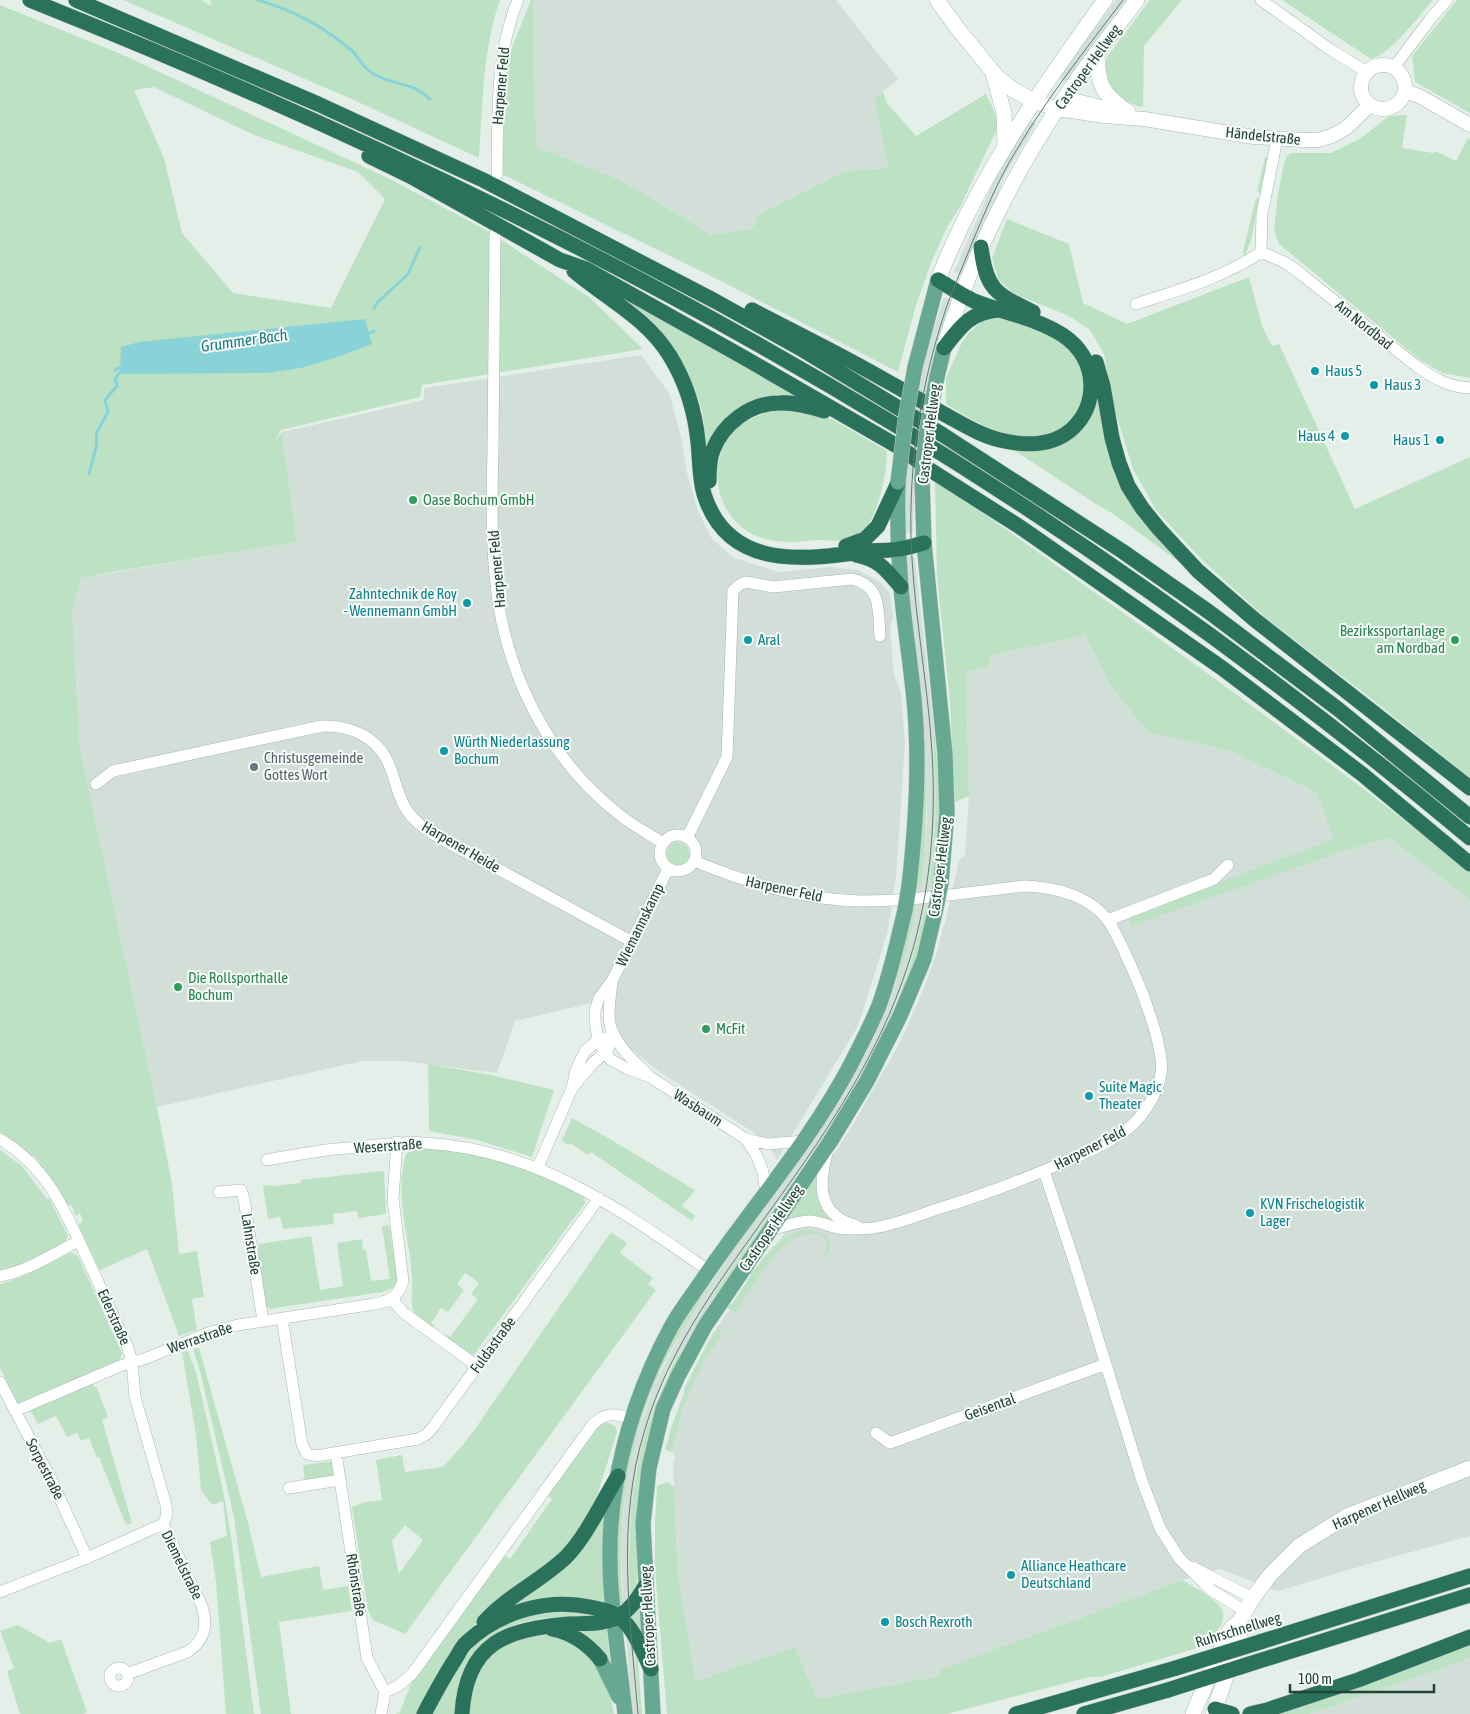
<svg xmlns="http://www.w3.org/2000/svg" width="1470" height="1714" viewBox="0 0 1470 1714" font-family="'Asap Condensed',sans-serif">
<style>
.built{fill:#d2dfd8}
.green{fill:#bce2c3;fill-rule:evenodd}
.water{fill:#89d3d8}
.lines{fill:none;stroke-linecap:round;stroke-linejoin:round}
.stream{stroke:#89d3d8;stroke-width:3}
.minor-casing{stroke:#a7b8b0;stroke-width:12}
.tertiary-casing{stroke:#a7b8b0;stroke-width:15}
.secondary-casing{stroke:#a2bcb0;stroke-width:16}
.primary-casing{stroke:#c1cac7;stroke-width:16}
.motorway-casing{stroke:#c1cac7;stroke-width:16}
.minor{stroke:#fff;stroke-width:11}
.tertiary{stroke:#fff;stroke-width:14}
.secondary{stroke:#fff;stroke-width:15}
.primary{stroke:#66a891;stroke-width:15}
.motorway{stroke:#2b725d;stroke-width:15}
.tram{stroke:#5d7e72;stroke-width:1}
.primary-bridge-casing{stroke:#c1cac7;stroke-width:16;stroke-linecap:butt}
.motorway-bridge-casing{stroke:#c1cac7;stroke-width:16;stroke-linecap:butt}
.primary-bridge{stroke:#66a891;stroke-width:15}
.motorway-bridge{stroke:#2b725d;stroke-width:15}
.culture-dot{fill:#0f9aa8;stroke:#f6fbf8;stroke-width:2}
.leisure-dot{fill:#2e9e5b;stroke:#f6fbf8;stroke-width:2}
.worship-dot{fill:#6b7280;stroke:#f6fbf8;stroke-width:2}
.labels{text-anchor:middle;stroke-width:4;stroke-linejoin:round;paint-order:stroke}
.street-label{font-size:15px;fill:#224337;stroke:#f6fbf8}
.culture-label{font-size:15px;fill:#0d838f;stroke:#f6fbf8;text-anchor:start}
.leisure-label{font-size:15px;fill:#27864d;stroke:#f6fbf8;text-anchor:start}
.worship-label{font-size:15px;fill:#5b616d;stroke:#f6fbf8;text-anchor:start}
.water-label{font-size:16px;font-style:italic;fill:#167d85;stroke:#f6fbf8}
</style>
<rect width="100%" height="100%" fill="#e5efe9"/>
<path class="built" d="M533 0H836L898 79 874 99 888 168 846 171 753 228 712 235 621 180 537 147 533 59Z
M1116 0H1126L1102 33 1103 34 1067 83 1057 76 1093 26 1095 28Z
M1029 119 1036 124 1001 181 962 274 954 272 999 169Z
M944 297 952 300 916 487 914 488 913 533H904L905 484 908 444 926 349 928 346Z
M641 355 669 393 681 436 687 473 698 511 712 539 734 558 779 572 829 567 858 570 879 581 889 592 891 602 893 616 890 630 894 675 901 692 905 743 896 878 887 934 858 1026 777 1160 765 1140 661 1073 620 1040 614 1027 613 998 515 1021 497 1073 402 1061H362L157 1107 80 749 72 612 81 578 297 542 282 432 424 400V388Z
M906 556H913L915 560 935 737H933V741L936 805 934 845 929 883H934L930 908 925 909 918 937 900 993 889 1021 863 1073 820 1143 714 1295 717 1297 697 1325 680 1357 676 1356 663 1383 652 1412 636 1472 629 1535 631 1599 623 1605 621 1545 626 1484 634 1444 654 1386 681 1332 702 1298 699 1296 740 1237 743 1239 810 1145 878 1026 896 981 915 886 922 882 927 820 925 739H923L905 557Z
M1085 635 1111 686 1148 732 1233 752 1317 793 1340 852 1390 838 1470 900V1536L1378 1561 1278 1591 1220 1569 1183 1580 939 1670 941 1676 817 1699 795 1647 694 1681 678 1576 673 1464 675 1457 672 1452 683 1406 684 1388 711 1336 779 1241 852 1126 898 1046 922 993 937 952 943 927H944L959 860 965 855 969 796 966 671 989 666V656Z
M626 1635 635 1648 639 1714H632Z
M1470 1658V1714H1309L1452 1665Z"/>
<path class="green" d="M123 0H201L212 6 210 0H500C482 51 483 105 479 158L356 101Z
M531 0H533V59L537 147 621 180 712 235 753 228 758 215 846 171 888 168 874 99 883 92 887 103 916 136 986 94 995 113 997 129 960 207 947 227 931 263 916 305 898 372 717 279 502 174 507 60Z
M1150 0H1182L1144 46 1143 107C1117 102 1102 83 1107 57Z
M1282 0H1433C1418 17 1391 54 1371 59Z
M1457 0H1470V113L1415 82 1412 56Z
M0 5 121 54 390 179 486 230 589 297 643 349 422 385 420 397 281 430 274 443 282 432 297 542 118 571 81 578 72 612 80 749 157 1107 172 1184 179 1254 197 1251 204 1297 192 1299 197 1330 179 1336 147 1249 100 1270 78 1225 83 1221 80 1213 76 1216 72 1206 66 1204 39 1164 40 1162 33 1155 31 1156 0 1133ZM154 87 254 135 358 172 385 199 331 308 233 293 182 233 164 158 134 90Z
M1401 115H1407L1402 148 1433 153 1435 151 1456 161 1468 138 1470 139V378L1443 373 1420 360 1279 244 1274 230 1278 194 1284 163 1287 156 1291 153H1331L1361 138 1389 116Z
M1265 157 1268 158 1261 193 1257 192Z
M1006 172 994 204 962 274Z
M1256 198 1259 199 1251 241 1244 257 1243 252Z
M1007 219 1069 244 1083 303 1127 324 1249 277 1262 326 1272 346 1279 344 1355 509 1470 457V778L1373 700 1267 619 1201 559 1156 510 1133 469 1112 401 1104 354 1090 330 1069 316 1013 293 998 279 992 258Z
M621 297 803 399 758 402 707 461C705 445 705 427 702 411 692 366 651 331 621 297Z
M1002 316C1022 325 1052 333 1067 347 1103 382 1076 442 1026 438 996 436 971 419 946 404V378L962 342 968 334 981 322 980 318Z
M1095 383 1108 453 1116 477 1125 492 1180 560 1179 562 1115 515 1096 504 1012 449 1065 441Z
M775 410 810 412 832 419 887 451C887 472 880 505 869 523L872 526C867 530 860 537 854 539 844 542 827 540 816 540 797 542 777 544 759 537 719 522 705 470 730 436 741 421 758 415 775 410Z
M935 479C1115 607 1297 734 1470 872V900L1390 838 1340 852 1131 926 1129 921 1133 915 1334 839 1317 793 1233 752 1148 732 1111 686 1085 635 989 656V666L966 671 969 796 955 802 950 701 937 575Z
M933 737H935L939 795 940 825 934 883 929 884 934 846 936 805Z
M923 739H925C927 787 927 834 922 882L915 886Z
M667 854a11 11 0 1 1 22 0a11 11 0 1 1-22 0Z
M930 908 914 967 903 995 865 1073 836 1122 717 1297 714 1295C775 1205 844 1120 889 1020 905 985 916 947 925 909Z
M911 910H914L915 915 904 958 878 1026 822 1126 743 1239 740 1237 822 1125Z
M428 1064 491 1075 554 1090 532 1157 477 1140 429 1131Z
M572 1118 608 1138 695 1190 682 1206 695 1216 692 1221 591 1152 588 1155 570 1143 568 1145 562 1141Z
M417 1148C431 1149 446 1149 460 1152 503 1159 545 1176 584 1196L585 1203 473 1356 450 1341 445 1333 450 1337 478 1299 471 1294 479 1283 465 1273 457 1284 464 1290 448 1312 441 1308 431 1323 436 1327 431 1328C424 1323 416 1319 413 1310 410 1298 413 1287 412 1275 409 1234 394 1196 406 1154Z
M0 1150 22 1166 47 1199 49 1198 68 1236 65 1243 14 1267 0 1271Z
M381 1171 384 1172 386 1214 359 1218 357 1211 333 1214 334 1224 283 1229 280 1217 268 1219 263 1185 274 1186 301 1183V1180Z
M817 1173 837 1222 787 1221 786 1219Z
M389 1225 398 1280 393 1288 382 1292 270 1309 266 1306 256 1246 259 1244 311 1236 320 1290 343 1286 337 1243 362 1239 363 1250H366L371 1281 390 1279 382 1226Z
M802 1230H813L827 1236 831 1244 828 1253 821 1257C825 1252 827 1249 826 1243 823 1225 794 1237 786 1244 769 1258 748 1294 736 1313L727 1308 730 1304H732L751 1275 750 1273 753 1268 755 1269C768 1251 780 1237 802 1230Z
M611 1232 627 1243 620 1253 653 1278 648 1284 656 1290 405 1634 373 1620 368 1610 352 1507 366 1502 382 1500 376 1460 402 1455 405 1472 443 1467 462 1446 475 1429ZM405 1525 423 1540 399 1574 392 1541Z
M70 1253H73L78 1256 122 1353 119 1362 18 1404 0 1368V1284L19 1278Z
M699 1296 702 1298C688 1320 674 1343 662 1367 627 1441 616 1523 623 1605L619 1603C618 1581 614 1557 616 1535 623 1447 652 1369 699 1296Z
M719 1326 722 1328 719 1334 721 1336 706 1358 683 1406 672 1452 665 1450C677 1405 694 1365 719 1326Z
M199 1348 248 1523 261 1577 319 1566 323 1590 348 1586 352 1611 279 1622 291 1714H261L234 1517 200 1371 193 1349Z
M188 1351 196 1372 223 1490 231 1536 254 1714H226L216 1582 210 1542 227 1536 223 1501 212 1505 201 1490 196 1435 182 1352Z
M677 1355 680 1357 668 1382 638 1566C638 1579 637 1588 631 1599 627 1535 631 1472 653 1411 660 1392 669 1374 677 1355Z
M92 1382 94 1387 96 1386 108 1417 102 1420 132 1523 126 1525 99 1457 97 1458 89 1438 81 1441 77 1433 67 1437 56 1416 38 1424 29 1408Z
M606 1422 615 1426 617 1432 592 1512 563 1553 486 1613 468 1631 449 1656 416 1714H395L400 1712 412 1681 503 1555 510 1559 552 1499 547 1495 598 1424Z
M334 1461 336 1477 305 1482 303 1465Z
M667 1482 674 1487 678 1576 695 1681 795 1647 817 1699 940 1676 939 1670 1183 1580C1194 1588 1228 1603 1223 1619 1221 1627 1214 1636 1210 1644L1101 1677H1089L947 1714H667L655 1570V1521L657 1486Z
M605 1502 603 1557 605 1604 509 1610 511 1604 543 1581Z
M641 1604 643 1636 632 1621V1614Z
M581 1609 598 1617 544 1618 519 1623 497 1633 483 1645 458 1714H430L450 1672 481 1636 517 1616Z
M18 1625 50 1643 61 1639 87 1712 81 1714H20L7 1671 14 1668 0 1631Z
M605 1628 607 1629 610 1663 575 1629Z
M531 1633 551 1634 573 1642 600 1667 609 1689 614 1714H468C471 1687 479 1657 505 1644 513 1639 523 1637 531 1633Z
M1470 1643V1658L1452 1665 1309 1714H1266Z
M635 1648 638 1662 642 1714H639Z"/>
<path class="water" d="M365 319 372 344 338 357 301 368 267 373 120 374 121 347 139 342Z"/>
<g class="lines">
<path class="stream" d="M258 0C293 10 323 26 351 50 359 57 362 67 372 73 384 81 397 82 411 87 418 89 424 94 430 99
M374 308 378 302 408 274 420 247
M366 335 374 331
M115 370 122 366
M89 474 96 448 97 432 108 412 105 400 117 386 115 379 122 370"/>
<defs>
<path id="minor" d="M1261 0 1331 50 1367 72
M1394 67 1432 17 1447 0
M497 174C498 115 495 55 518 0
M495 234C494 306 493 378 493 450 492 492 491 533 495 575 503 669 546 758 621 816 634 826 649 834 663 843
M1261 252 1286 263 1301 274 1415 365C1433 378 1448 387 1470 388
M1261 252 1262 214 1277 139
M1136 304C1179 290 1225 277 1261 252
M96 784 113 771 322 726C349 725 376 736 388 762 397 782 398 804 415 820 436 840 469 853 494 867 540 891 585 917 631 941
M660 853a18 18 0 1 1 36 0a18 18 0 1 1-36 0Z
M687 838 727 757 733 591 739 585 746 582 773 587 852 579C882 586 878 610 880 636
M694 861C748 883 802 900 861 901 915 901 971 892 1025 886 1055 887 1091 896 1109 922 1118 936 1124 951 1131 966 1142 990 1165 1049 1161 1074 1158 1092 1145 1114 1131 1126 1111 1143 1085 1153 1062 1163 1020 1181 978 1197 934 1210 914 1217 894 1225 873 1228 862 1229 849 1230 839 1228 829 1227 820 1221 810 1221 795 1221 783 1228 769 1230
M668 869 612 981 599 998 595 1011V1021L598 1040 605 1053 611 1060 626 1068 650 1077 746 1139 757 1156 763 1172 766 1193
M1108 920 1214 879 1228 865
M612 981C611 995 607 1011 610 1024 615 1045 633 1060 647 1074
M573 1087 594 1062 605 1053 609 1047
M0 1139C48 1168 64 1209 87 1258 101 1288 114 1318 128 1348L132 1362 135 1397 166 1505 167 1515 163 1524
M746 1139 768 1144 804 1141
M828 1150C821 1174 816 1203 839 1218 844 1222 851 1224 857 1226
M267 1160C289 1156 311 1152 334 1149 346 1148 357 1148 368 1146 387 1144 406 1141 425 1143 539 1150 618 1208 709 1271
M538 1167 572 1088 576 1070 585 1051 598 1040 615 1037
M1044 1171 1074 1261 1142 1481 1160 1528 1179 1558 1211 1590 1245 1611
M219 1192 241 1190 244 1199 263 1321
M0 1276C28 1271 54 1253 79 1241
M393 1298 396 1304 404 1313 477 1366
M282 1318 302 1444 307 1454 316 1456 418 1439 427 1434 433 1427 599 1198
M0 1382 52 1481 87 1558
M15 1411 120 1366 144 1359 208 1333 238 1325 375 1304C390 1301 399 1296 403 1281L393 1199 397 1142
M876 1433 890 1443 1106 1364
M336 1453 367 1658 385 1692 381 1714
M289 1488 340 1480
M1192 1567 1253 1598
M0 1592 87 1558 163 1524
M110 1677a9 9 0 1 1 18 0a9 9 0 1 1-18 0Z
M127 1674 187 1652C205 1641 208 1626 202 1606L163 1524
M385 1692 398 1686 412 1674 593 1424C608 1411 614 1414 633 1419"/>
<path id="tertiary" d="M1361 87a22 22 0 1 1 44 0a22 22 0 1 1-44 0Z
M1405 91 1419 96 1470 125
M1064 98 1105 108
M1057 109 1105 116 1144 119 1254 137 1303 140H1318L1332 136 1346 128 1370 105"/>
<path id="secondary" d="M937 0 958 29 997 77 1015 91 1034 101 1057 109
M1097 53C1098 85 1101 93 1128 112
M993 73 1004 113 1005 145
M938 280C978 176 1041 90 1105 0
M944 347C972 254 1018 165 1073 85 1093 56 1116 28 1137 0
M1193 1714 1227 1635 1232 1627 1239 1622 1253 1598 1270 1575 1299 1546 1347 1516 1470 1468
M1213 1714 1240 1636 1239 1622"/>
<path id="primary" d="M915 367 938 280
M937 377 944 348
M922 478 924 543 945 754 947 812 941 883
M898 482C897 517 898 553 901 588 905 634 914 681 916 727 919 781 915 833 909 886
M600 1659 619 1697
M625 1714C617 1637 602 1567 615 1490 624 1433 644 1377 671 1327 681 1309 694 1293 705 1276 754 1205 811 1140 851 1064 860 1046 870 1027 878 1008 890 977 897 943 905 910
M653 1714 643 1524 649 1468 663 1409 678 1376 705 1326 830 1142 867 1081 900 1016 924 959 936 908"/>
<path id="motorway" d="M30 0C280 100 525 212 759 345 1011 487 1249 653 1470 838
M76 0 318 104 483 180 715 301 803 350 943 435 1122 551 1209 612 1338 709 1470 817
M369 156 410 176 560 260 586 269 743 357 904 450 927 468 1020 527 1222 668 1362 774 1470 864
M981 247C986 290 996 294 1033 312
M574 271C607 299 647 318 670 356 686 382 695 411 698 442 700 459 699 477 704 494 728 571 805 560 868 551 878 550 889 551 899 549 907 548 916 545 924 543
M752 310C796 333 840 354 883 379 903 390 922 401 942 413 961 423 979 435 1000 440 1025 446 1052 447 1072 429 1084 418 1091 403 1091 385 1089 324 1017 319 974 301 961 295 950 287 938 280
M944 348C960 327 970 312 999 310
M1096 362 1103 386 1112 438 1119 463 1128 486 1142 508 1159 529 1198 571 1255 620 1470 788
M709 481C709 471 709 460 713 450 723 424 750 403 779 403 795 402 809 406 824 411
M846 546 865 539 878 526 898 483
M856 555C880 560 885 569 901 587
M484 1622C507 1596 541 1581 566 1557 586 1537 603 1500 618 1476
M552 1629C572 1633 587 1643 600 1659
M1260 1642 1470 1576
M1240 1667 1470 1595
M1215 1709 1232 1714
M424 1714C434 1695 444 1676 456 1658 459 1653 462 1646 467 1642 499 1612 547 1598 590 1607 600 1609 611 1611 619 1617 635 1629 642 1651 651 1669
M462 1714C466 1643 506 1629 569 1624 585 1623 603 1625 618 1617 631 1609 638 1598 646 1585
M1016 1714 1176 1668
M1084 1714 1168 1690
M1250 1714 1267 1710 1358 1680 1470 1637"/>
</defs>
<use href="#minor" class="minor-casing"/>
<use href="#tertiary" class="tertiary-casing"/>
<use href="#secondary" class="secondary-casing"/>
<use href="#primary" class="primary-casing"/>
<use href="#motorway" class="motorway-casing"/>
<use href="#minor" class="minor"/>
<use href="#tertiary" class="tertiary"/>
<use href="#secondary" class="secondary"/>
<use href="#primary" class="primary"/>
<use href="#motorway" class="motorway"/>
<path class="tram" d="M638 1714C630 1618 616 1522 645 1429 670 1345 724 1275 774 1205 832 1125 887 1042 914 945 931 882 936 817 932 752 928 688 916 624 912 559 907 479 918 397 942 321 950 294 962 269 972 243 985 212 998 180 1016 151 1047 98 1086 49 1123 0"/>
<defs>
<path id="primary-bridge" d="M922 478 927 429 937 377
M898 482 906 416 915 367
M936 908 941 883
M905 910 909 886"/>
<path id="motorway-bridge" d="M1176 1668 1260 1642
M1168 1690 1240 1667"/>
</defs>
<use href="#primary-bridge" class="primary-bridge-casing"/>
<use href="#motorway-bridge" class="motorway-bridge-casing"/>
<use href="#primary-bridge" class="primary-bridge"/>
<use href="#motorway-bridge" class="motorway-bridge"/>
</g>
<g class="culture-dot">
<circle cx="1315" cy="371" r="5"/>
<circle cx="1374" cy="385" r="5"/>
<circle cx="1345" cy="436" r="5"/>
<circle cx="1440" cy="440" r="5"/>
<circle cx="467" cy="603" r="5"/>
<circle cx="748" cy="640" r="5"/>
<circle cx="444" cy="751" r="5"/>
<circle cx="1089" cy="1096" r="5"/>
<circle cx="1250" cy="1213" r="5"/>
<circle cx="1011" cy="1575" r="5"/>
<circle cx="885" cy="1622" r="5"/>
</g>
<g class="leisure-dot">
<circle cx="413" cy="500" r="5"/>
<circle cx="1455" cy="640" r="5"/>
<circle cx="178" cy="987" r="5"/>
<circle cx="706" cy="1029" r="5"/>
</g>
<circle class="worship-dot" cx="254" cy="767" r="5"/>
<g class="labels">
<g class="street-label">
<text transform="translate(1088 67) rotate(-54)" y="5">Castroper Hellweg</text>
<text transform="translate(501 86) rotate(-85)" y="5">Harpener Feld</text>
<text transform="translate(1263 136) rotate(6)" y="5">Händelstraße</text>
<text transform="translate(1364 325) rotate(39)" y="5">Am Nordbad</text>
<text transform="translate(929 434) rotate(-83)" y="5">Castroper Hellweg</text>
<text transform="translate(497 569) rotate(-95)" y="5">Harpener Feld</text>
<text transform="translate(461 847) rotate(30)" y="5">Harpener Heide</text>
<text transform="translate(940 867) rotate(-83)" y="5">Castroper Hellweg</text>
<text transform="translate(784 889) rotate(12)" y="5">Harpener Feld</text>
<text transform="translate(640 925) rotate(-64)" y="5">Wiemannskamp</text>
<text transform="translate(698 1108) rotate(33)" y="5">Wasbaum</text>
<text transform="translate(388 1146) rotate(-4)" y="5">Weserstraße</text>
<text transform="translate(1090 1148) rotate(-27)" y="5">Harpener Feld</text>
<text transform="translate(771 1228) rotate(-56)" y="5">Castroper Hellweg</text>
<text transform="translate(251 1244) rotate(81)" y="5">Lahnstraße</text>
<text transform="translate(114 1317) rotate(66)" y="5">Ederstraße</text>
<text transform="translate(200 1338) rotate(-19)" y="5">Werrastraße</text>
<text transform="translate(493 1345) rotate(-54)" y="5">Fuldastraße</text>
<text transform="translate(990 1407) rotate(-20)" y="5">Geisental</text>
<text transform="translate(45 1469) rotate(63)" y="5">Sorpestraße</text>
<text transform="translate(1379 1505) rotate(-24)" y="5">Harpener Hellweg</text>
<text transform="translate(182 1565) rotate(64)" y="5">Diemelstraße</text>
<text transform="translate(356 1585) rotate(81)" y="5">Rhönstraße</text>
<text transform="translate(648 1616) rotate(-93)" y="5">Castroper Hellweg</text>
<text transform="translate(1238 1630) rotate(-17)" y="5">Ruhrschnellweg</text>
</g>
<g class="culture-label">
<text x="1325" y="376">Haus 5</text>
<text x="1384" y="390">Haus 3</text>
<text x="1335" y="441" text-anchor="end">Haus 4</text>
<text x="1430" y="445" text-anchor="end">Haus 1</text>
<text x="457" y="599" text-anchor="end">Zahntechnik de Roy<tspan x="457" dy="17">- Wennemann GmbH</tspan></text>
<text x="758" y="645">Aral</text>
<text x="454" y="747">Würth Niederlassung<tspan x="454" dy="17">Bochum</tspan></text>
<text x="1099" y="1092">Suite Magic<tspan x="1099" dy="17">Theater</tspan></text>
<text x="1260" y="1209">KVN Frischelogistik<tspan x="1260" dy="17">Lager</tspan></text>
<text x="1021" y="1571">Alliance Heathcare<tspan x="1021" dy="17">Deutschland</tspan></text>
<text x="895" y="1627">Bosch Rexroth</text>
</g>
<g class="leisure-label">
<text x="423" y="505">Oase Bochum GmbH</text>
<text x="1445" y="636" text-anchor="end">Bezirkssportanlage<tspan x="1445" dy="17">am Nordbad</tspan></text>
<text x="188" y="983">Die Rollsporthalle<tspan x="188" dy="17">Bochum</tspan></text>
<text x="716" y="1034">McFit</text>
</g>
<g class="worship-label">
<text x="264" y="763">Christusgemeinde<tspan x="264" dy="17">Gottes Wort</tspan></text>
</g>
<g class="water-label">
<text transform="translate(244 340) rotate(-8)" y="6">Grummer Bach</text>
</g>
</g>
<path d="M1290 1684v8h144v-8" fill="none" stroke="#224337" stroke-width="2.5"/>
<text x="1298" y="1684" font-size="15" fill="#224337" stroke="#f6fbf8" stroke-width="4" paint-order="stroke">100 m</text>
</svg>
